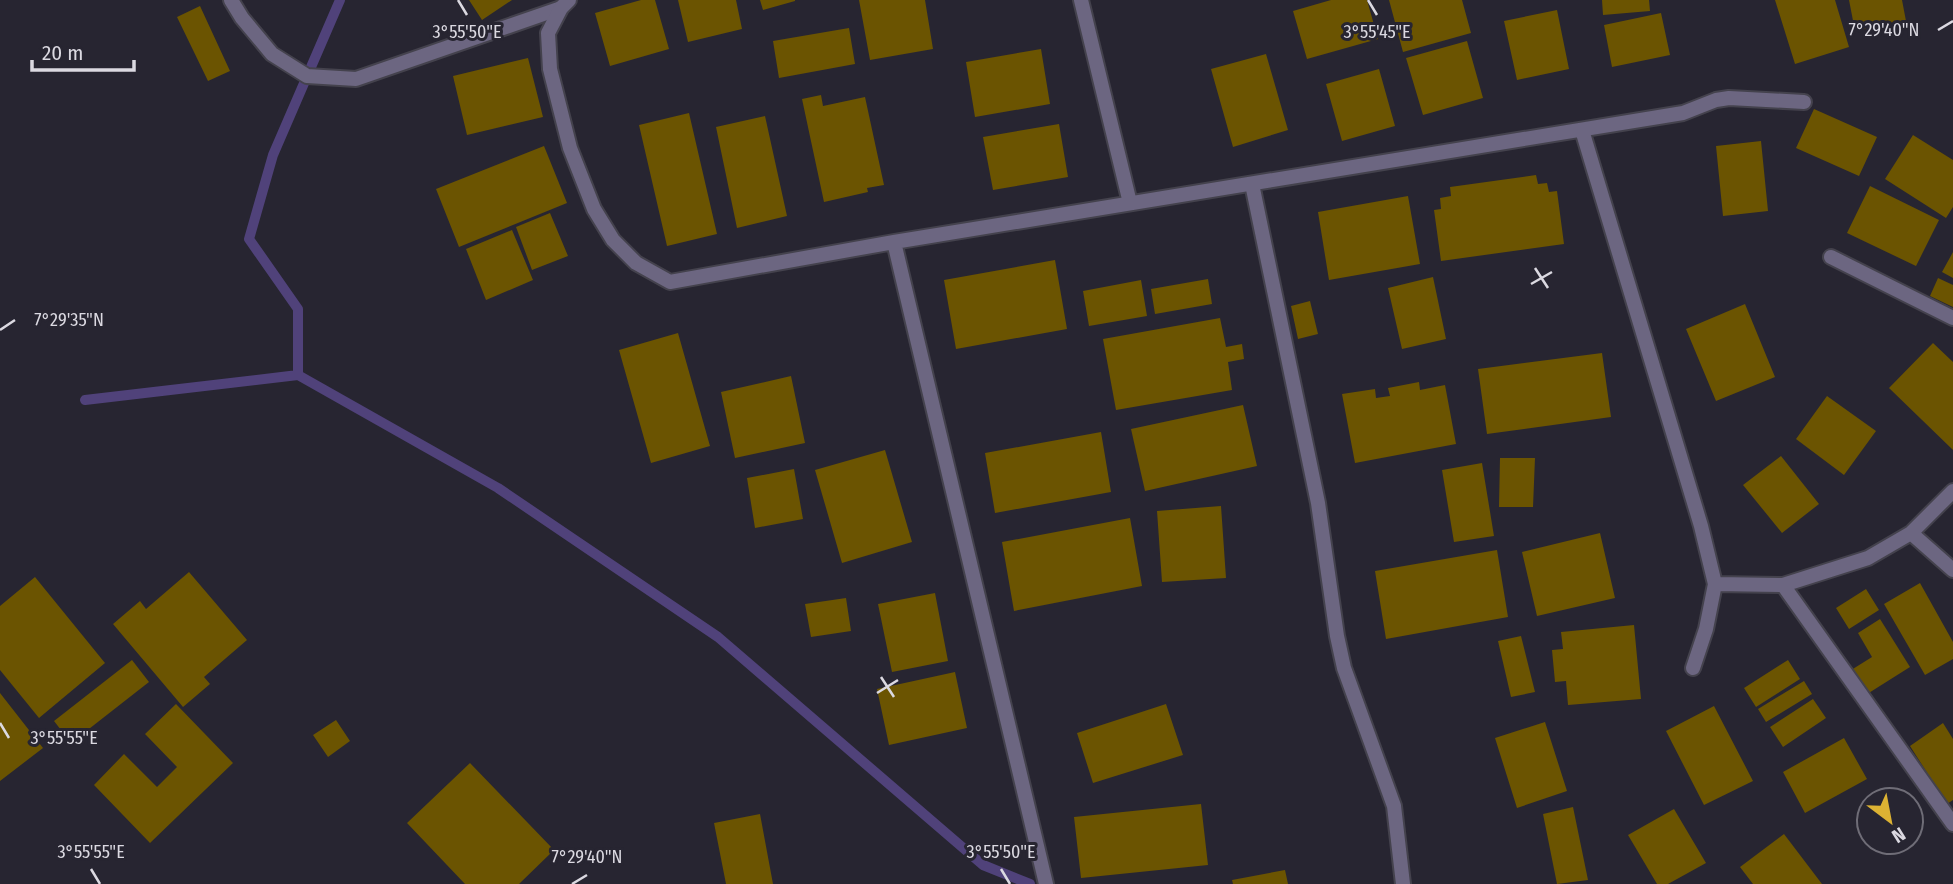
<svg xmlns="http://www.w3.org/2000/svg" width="1953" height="884" viewBox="0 0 1953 884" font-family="'Fira Sans Condensed',sans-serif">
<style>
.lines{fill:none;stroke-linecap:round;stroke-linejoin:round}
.stream{stroke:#50427a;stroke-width:10}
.building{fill:#6b5401}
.lane-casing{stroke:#44424d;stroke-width:18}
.street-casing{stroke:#44424d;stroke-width:18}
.lane{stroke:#6c6681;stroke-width:14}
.street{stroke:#6c6681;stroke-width:14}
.ticks{fill:none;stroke:#dbd9e1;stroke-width:2.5}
.ticks-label{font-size:18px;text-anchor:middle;fill:#dbd9e1;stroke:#272531;stroke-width:6;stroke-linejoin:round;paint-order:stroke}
</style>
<rect width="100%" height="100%" fill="#272531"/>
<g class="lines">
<path class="stream" d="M298 375V309L249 239 273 155 340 0
M85 400 298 375 498 488 718 637 983 865 1030 884"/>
</g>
<path class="building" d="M469 0H512L482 20Z
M641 0H655L669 49 610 66 595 13Z
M678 0H736L742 29 688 42Z
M760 0H795V1L763 10Z
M859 0H925L933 49 870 60Z
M1331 0H1367L1378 39 1307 59 1293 11Z
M1389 0H1462L1471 33 1403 52Z
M1602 0H1649L1650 11 1603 15Z
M1775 0H1835L1849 47 1795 64Z
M1849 0H1902L1906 21 1855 31Z
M200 6 230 71 208 81 177 17Z
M1557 10 1569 69 1517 80 1504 21Z
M1661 13 1670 55 1612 67 1604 25Z
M849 28 855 64 779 78 773 41Z
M1467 41 1483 98 1423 115 1406 58Z
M1041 49 1050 104 975 117 966 62Z
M1266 54 1288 130 1233 147 1211 69Z
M528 58 543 117 467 135 453 76Z
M1379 69 1395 126 1342 141 1326 84Z
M821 95 823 106 865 97 884 185 867 188 868 192 824 202 802 99Z
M1814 109 1877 137 1859 176 1796 148Z
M689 113 717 234 667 246 639 125Z
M765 116 787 216 737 228 716 127Z
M1059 124 1068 177 993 190 983 137Z
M1913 135 1953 160V207L1946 218 1885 179Z
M1761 141 1768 211 1723 216 1716 146Z
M544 146 567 203 459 247 436 189Z
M1536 175 1538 184 1547 183 1549 192 1557 191 1564 244 1441 261 1434 210 1441 209 1440 198 1451 196 1450 187Z
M1870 186 1939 220 1916 266 1847 233Z
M1408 196 1420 264 1329 280 1318 212Z
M550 213 568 256 532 270 516 227Z
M512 230 533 280 486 300 466 249Z
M1953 252V278L1942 272Z
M1055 260 1067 329 956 349 944 280Z
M1433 277 1446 339 1402 349 1388 288Z
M1938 278 1953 285V307L1930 296Z
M1208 279 1212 304 1155 314 1151 289Z
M1141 280 1147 316 1089 326 1083 291Z
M1310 301 1318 334 1298 339 1291 306Z
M1745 304 1775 377 1716 401 1686 329Z
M1220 318 1226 347 1242 344 1244 359 1228 362 1232 390 1116 410 1103 339Z
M678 333 710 446 651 463 619 350Z
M1933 343 1953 362V450L1889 388Z
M1602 353 1611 417 1487 434 1478 369Z
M791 376 805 443 735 458 721 392Z
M1419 382 1420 390 1445 385 1456 444 1355 463 1342 394 1375 389 1376 398 1390 396 1388 388Z
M1827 396 1876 431 1844 475 1796 439Z
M1243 405 1257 466 1145 491 1131 429Z
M1101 432 1111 492 995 513 985 453Z
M885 450 912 542 842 563 815 470Z
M1781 456 1819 504 1782 533 1743 485Z
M1500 458H1535L1533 507H1499Z
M1482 463 1494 536 1454 542 1442 470Z
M794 469 803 519 755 528 747 478Z
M1221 506 1226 578 1162 582 1157 511Z
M1130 518 1142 586 1014 611 1002 542Z
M1600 533 1615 598 1537 616 1522 552Z
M1497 550 1508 617 1386 639 1375 571Z
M189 572 247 640 204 677 210 684 183 707 113 624 140 601 146 609Z
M35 577 105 663 39 718 0 670V606Z
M1920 583 1953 642V659L1925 675 1884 604Z
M1866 589 1879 610 1849 629 1836 608Z
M935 593 948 661 892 672 878 604Z
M846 598 851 631 811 637 805 604Z
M1880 619 1910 667 1864 696 1848 672 1872 657 1858 633Z
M1634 625 1641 699 1568 705 1566 681 1555 682 1552 650 1563 649 1561 632Z
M1521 636 1535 692 1511 697 1498 641Z
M132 660 149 682 71 743 54 721Z
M1788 660 1800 679 1756 707 1744 688Z
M955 672 967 728 889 745 877 689Z
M1804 681 1812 694 1766 722 1758 709Z
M0 693 43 748 0 781Z
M1813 699 1826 718 1783 747 1770 727Z
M176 704 233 763 150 843 94 785 124 754 157 787 177 767 145 734Z
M1166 704 1183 755 1093 783 1077 733Z
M1714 706 1753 781 1704 805 1666 731Z
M336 720 350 741 328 757 313 735Z
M1545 722 1567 791 1517 808 1495 738Z
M1943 723 1953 739V800L1947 804 1910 746Z
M1844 738 1867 779 1805 813 1783 772Z
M470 763 554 850 519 884H465L407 823Z
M1201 804 1208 865 1081 878 1074 817Z
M1573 807 1588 880 1557 884 1543 814Z
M1674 809 1706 863 1668 884H1657L1628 835Z
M760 814 773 884H726L714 823Z
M1784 834 1822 884H1753L1740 867Z
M1285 870 1288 884H1233L1232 880Z"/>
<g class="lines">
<defs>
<path id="lane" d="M231 0 242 18 272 54 307 76 356 79 561 8"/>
<path id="street" d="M569 0 561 8 548 33 550 69 570 148 594 209 613 240 636 263 670 282 894 242 1683 113 1716 100 1729 98 1804 102
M1081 0 1130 203
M1582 130 1701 526 1715 584
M1252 184 1318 503 1337 636 1344 668 1394 806 1403 884
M894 242 1046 884
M1831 257 1953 318
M1911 533 1953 570
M1783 585 1953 824
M1693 668 1706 629 1715 584 1783 585 1868 558 1911 533 1953 491"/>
</defs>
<use href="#lane" class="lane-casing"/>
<use href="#street" class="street-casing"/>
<use href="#lane" class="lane"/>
<use href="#street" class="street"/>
</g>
<path class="ticks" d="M458 0 467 15M1368 0 1377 15M1938 30 1953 21M1535 268 1548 288M1531 284 1552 272M0 330 15 320M881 677 894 697M877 693 898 680M0 723 9 738M91 869 100 884M1001 869 1010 884M572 884 587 875"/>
<g class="ticks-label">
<text x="1884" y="36">7°29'40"N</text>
<text x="467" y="38">3°55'50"E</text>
<text x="1377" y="38">3°55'45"E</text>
<text x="69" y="326">7°29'35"N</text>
<text x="64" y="744">3°55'55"E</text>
<text x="91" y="858">3°55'55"E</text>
<text x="1001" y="858">3°55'50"E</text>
<text x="587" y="863">7°29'40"N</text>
</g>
<g transform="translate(1890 821) rotate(148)"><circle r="33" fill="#272531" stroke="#6f6d77" stroke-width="2"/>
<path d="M0-5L12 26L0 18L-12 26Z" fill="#dcb233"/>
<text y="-10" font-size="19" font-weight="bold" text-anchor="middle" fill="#dbd9e1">N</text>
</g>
<path d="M32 60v10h102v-10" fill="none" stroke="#dbd9e1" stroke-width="3.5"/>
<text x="42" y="60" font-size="21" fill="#dbd9e1" stroke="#272531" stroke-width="5" paint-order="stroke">20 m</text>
</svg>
